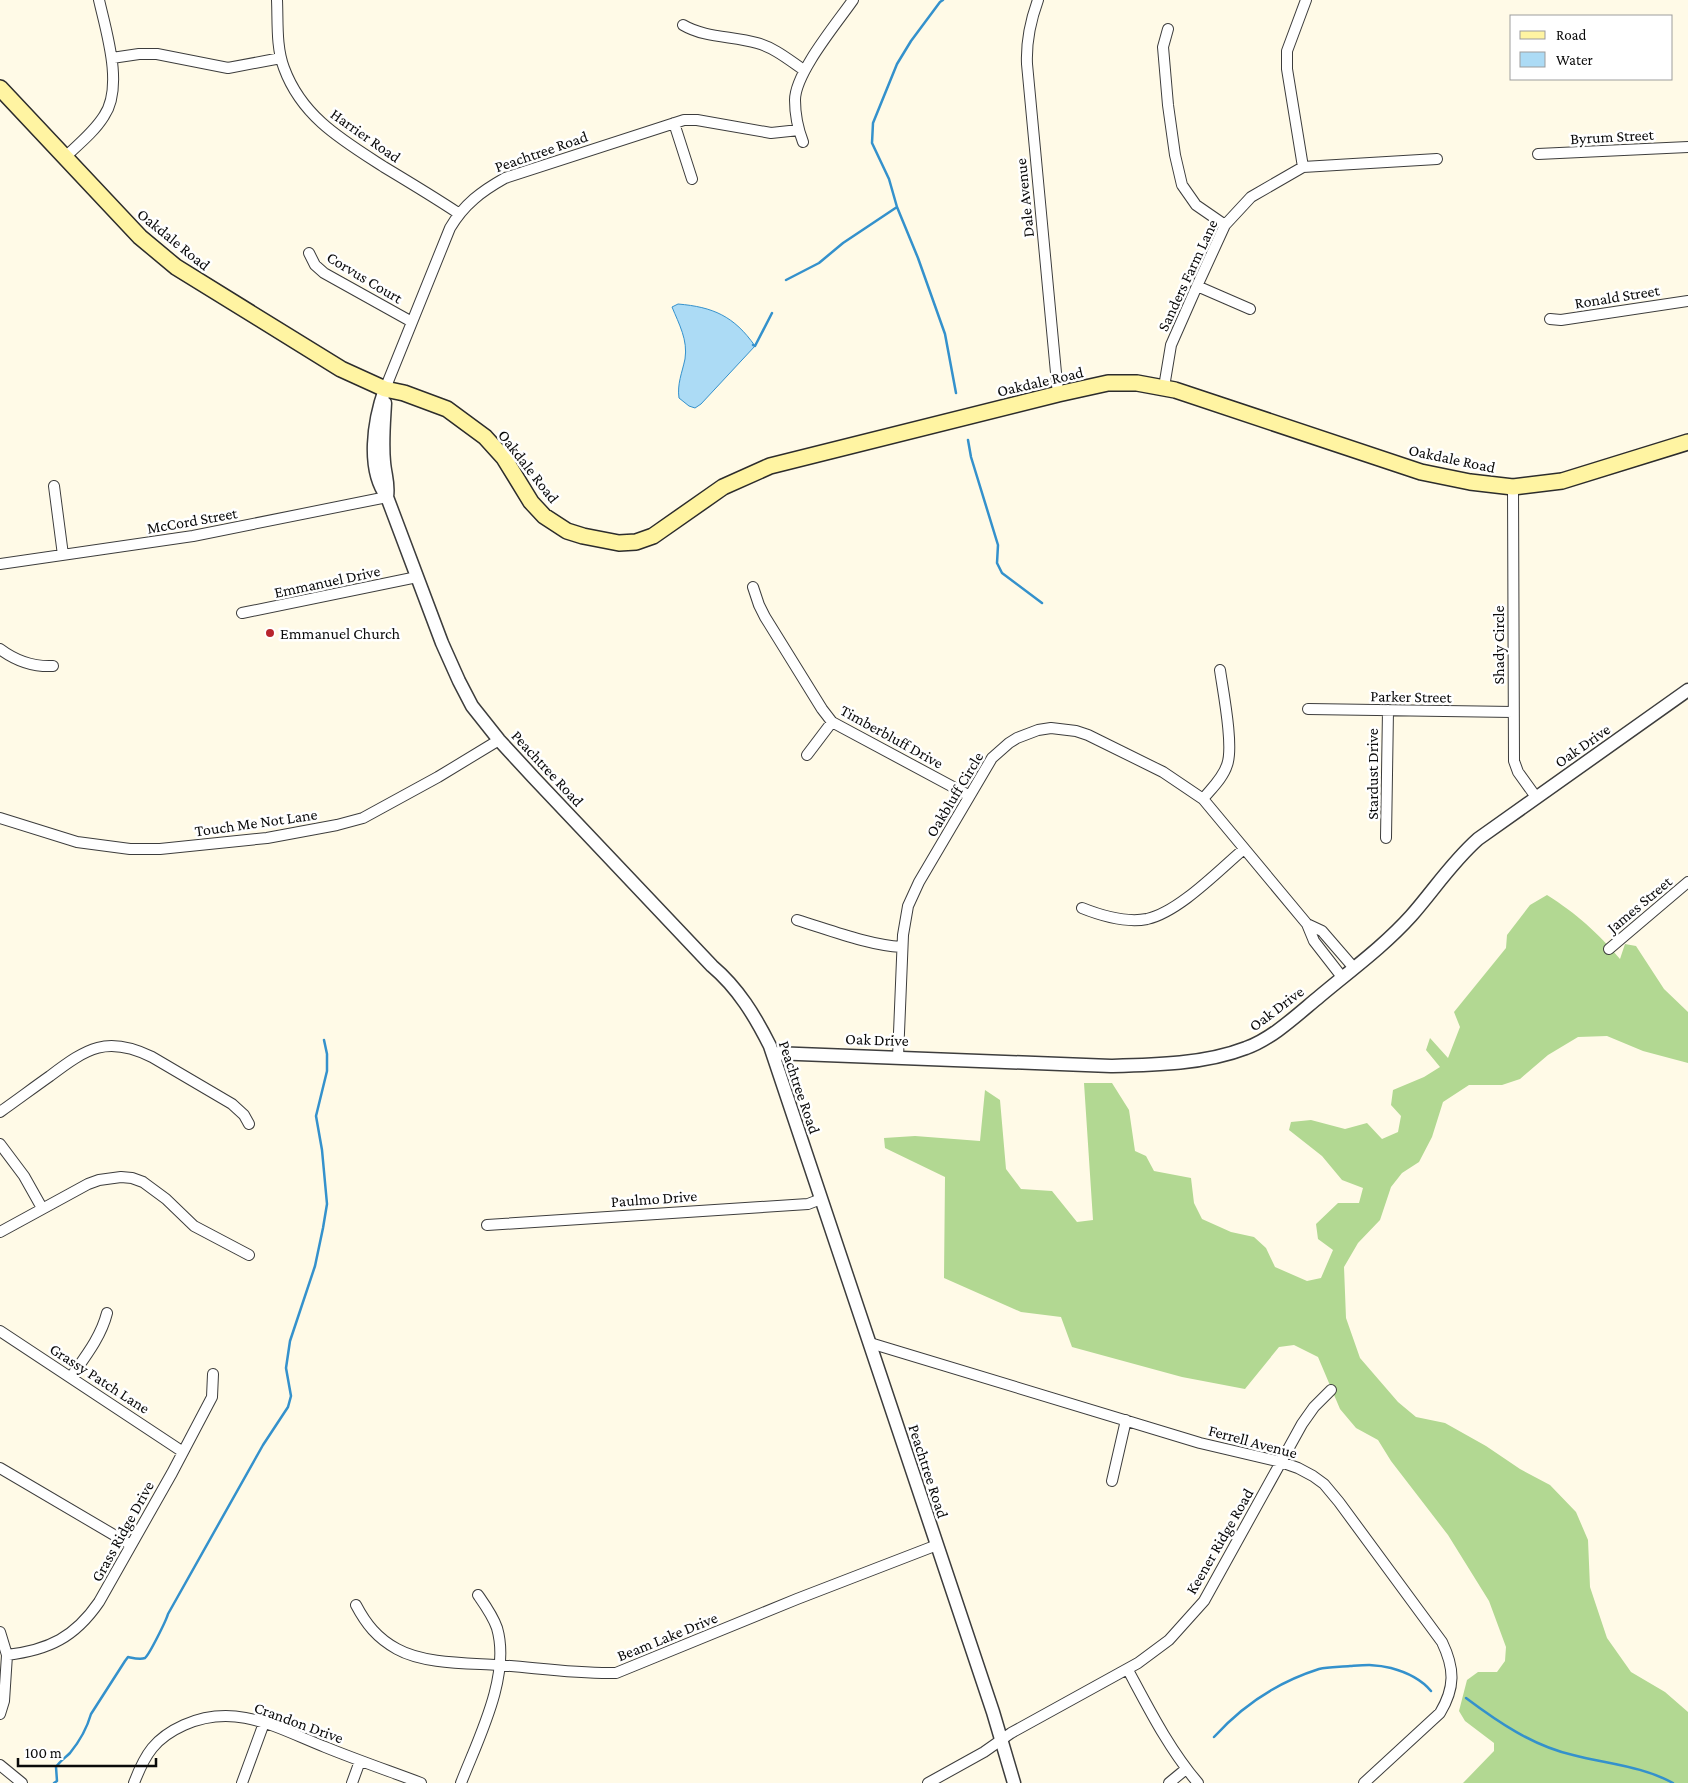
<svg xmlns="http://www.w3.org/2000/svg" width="1688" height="1783" viewBox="0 0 1688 1783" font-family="'Crimson Pro',serif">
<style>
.forest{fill:#b2d892}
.water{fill:#acdbf5;stroke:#3491cc}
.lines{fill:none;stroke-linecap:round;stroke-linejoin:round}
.stream{stroke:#3491cc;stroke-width:2.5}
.minor-casing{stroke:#3d3d3d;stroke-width:12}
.tertiary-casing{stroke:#3d3d3d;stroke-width:15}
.secondary-casing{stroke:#2c2c2c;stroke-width:18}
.minor{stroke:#fff;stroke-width:10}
.tertiary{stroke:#fff;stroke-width:12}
.secondary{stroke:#fff4a2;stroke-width:15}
.poi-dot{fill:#b8242d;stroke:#fff;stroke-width:2}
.labels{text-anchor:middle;stroke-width:5;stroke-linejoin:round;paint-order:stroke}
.street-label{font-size:16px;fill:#0a0a0a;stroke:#fff}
.poi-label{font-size:16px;fill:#0a0a0a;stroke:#fff;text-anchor:start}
</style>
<rect width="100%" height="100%" fill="#fffae7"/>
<path class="forest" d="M1547 895C1577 914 1597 932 1620 959L1625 944 1636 946 1664 989 1688 1012V1063L1643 1051 1607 1036 1578 1037 1548 1055 1520 1079 1502 1085H1469L1443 1102 1432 1137 1419 1162 1402 1173 1391 1187 1380 1220 1358 1243 1344 1267 1346 1318 1360 1358 1398 1402 1416 1417 1445 1423 1486 1446 1520 1469 1550 1485 1576 1512 1588 1540 1590 1587 1607 1638 1631 1672 1665 1692 1688 1712V1783H1463L1494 1751V1743L1465 1721 1459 1711 1467 1680 1478 1672H1497L1505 1661 1506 1647 1489 1601 1448 1535 1391 1461 1378 1440 1356 1428 1340 1409 1318 1357 1294 1345 1279 1347 1245 1389 1182 1377 1072 1347 1061 1317 1021 1312 944 1278 945 1177 885 1148 884 1138 915 1136 980 1141 985 1090 1000 1100 1006 1169 1021 1189 1052 1191 1077 1222 1093 1220 1084 1083H1112L1129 1110 1135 1151 1146 1156 1154 1171 1191 1178 1194 1203 1202 1219 1231 1232 1254 1237 1266 1248 1275 1267 1307 1281 1321 1278 1333 1250 1318 1239 1316 1224 1338 1203H1359L1363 1188 1342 1180 1322 1156 1289 1130 1291 1122 1311 1120 1345 1129 1367 1123 1382 1139 1398 1132 1401 1116 1391 1105 1393 1090 1424 1077 1440 1067 1426 1050 1430 1038 1448 1058 1460 1027 1454 1012 1506 948 1507 935 1530 905Z"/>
<path class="water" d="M678 304C713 307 734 316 755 346L701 404 695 408 689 406 679 398C677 384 682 373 685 359 688 340 679 324 672 307Z"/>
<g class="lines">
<path class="stream" d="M897 207 918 258 945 334 956 393
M786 280 819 263 843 243 897 207 889 179 872 143 873 123 897 64 911 41 940 2 943 0
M753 345 755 346 772 313
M968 440 971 457 998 545 997 563 1002 573 1042 603
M1466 1698C1498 1722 1533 1746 1573 1755 1607 1764 1642 1766 1673 1783
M1214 1737C1242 1706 1278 1682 1319 1669 1328 1667 1340 1667 1350 1666 1366 1665 1375 1664 1391 1668 1406 1672 1421 1679 1431 1691
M54 1783 57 1781 56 1767C60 1761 65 1758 70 1753 79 1742 87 1728 91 1714L125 1661 128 1657C133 1658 140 1660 145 1658 149 1655 166 1621 168 1614L263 1445 288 1407 291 1396 286 1368 290 1341 315 1266 323 1228 327 1204 322 1150 316 1116 327 1071V1054L324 1040"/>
<defs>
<path id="minor" d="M277 0C278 22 276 47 284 68 302 117 342 140 384 167 409 182 434 197 458 213
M1038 0C1030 22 1026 41 1027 64L1058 394
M683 25C705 38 733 36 757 43 775 48 789 60 804 70
M1168 29 1163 47 1168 105 1175 155 1182 185 1196 205 1225 225
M112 58 139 54H157L228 68 281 58
M674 123 692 179
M803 142C798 129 795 114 795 100 795 73 837 23 853 0
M1538 154 1688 147
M65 157C79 144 94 132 104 116 124 87 106 31 99 0
M1303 167 1287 69V51L1306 0
M309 253 315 265 324 273 412 322
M1197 286 1250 309
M1550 319 1561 320 1688 301
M1164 387 1171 345 1197 286 1225 225 1251 197 1303 167 1437 159
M385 389 450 228C464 204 482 191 505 178L684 120H697L771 133 799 130
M54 486 63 555
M1513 487 1514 761 1518 772 1536 797
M0 564 193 536 387 497
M753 587 759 605 765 617 822 709 832 722 968 795
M242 613 417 577
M0 649C16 661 33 667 53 666
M1308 709 1513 712
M807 755 832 722
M1203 799C1211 789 1223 778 1227 765 1234 747 1223 691 1220 670
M0 818 77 842 130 849H160L267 838 337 825 363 818 438 777 499 740
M1386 838 1388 710
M1082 908C1102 916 1126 923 1147 919 1179 912 1219 870 1244 849
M797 920C830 930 868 945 902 947
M1609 949 1688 882
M1342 977 1314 941 1307 924 1322 931 1354 968
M898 1057 903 935 908 906 919 882 992 758 1009 743 1017 738 1038 730 1051 728 1076 731 1088 735 1163 772 1203 799 1307 924
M0 1112C17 1100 33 1088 50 1076 87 1048 107 1035 152 1057L232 1104 244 1115 249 1124
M0 1144 24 1176 42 1208
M487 1225 808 1204 821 1199
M0 1232 88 1184 99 1180 121 1177 132 1178 143 1182 166 1199 194 1226 249 1255
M0 1331 183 1452
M870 1343 1200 1443 1281 1462 1298 1468 1313 1476 1324 1484 1339 1502 1442 1642C1455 1669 1455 1688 1440 1713L1364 1783
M71 1377C85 1357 101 1337 107 1313
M0 1468 131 1545
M1112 1481 1126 1420
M356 1605C366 1624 377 1638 397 1649 424 1664 467 1663 498 1665 538 1668 576 1674 616 1673L797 1599 937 1545
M0 1632 7 1655 4 1701 0 1714
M7 1655C49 1650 75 1637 99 1602L172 1473 212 1397 213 1374
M1128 1670C1149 1709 1169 1749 1198 1783
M0 1765 22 1783
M134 1783C145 1754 155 1738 184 1725 236 1702 277 1728 325 1747 357 1760 389 1771 421 1783
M242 1783 264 1723
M352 1783 360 1761
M461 1783C478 1739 511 1676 497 1628 493 1616 485 1605 478 1595
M928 1783 984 1752 1011 1733 1138 1663 1169 1640 1204 1601 1302 1424 1314 1407 1331 1390
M1169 1783 1186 1769"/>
<path id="tertiary" d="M385 389C374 420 366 469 387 497L442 643 459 681 472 706 499 740 534 778 712 966C738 988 755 1016 770 1046L993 1712 1014 1783
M385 403C384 422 382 442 384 462 385 475 389 483 387 497
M773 1053 1111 1066C1154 1065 1205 1064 1246 1048 1272 1039 1298 1014 1320 996 1351 970 1384 946 1411 916 1434 890 1451 863 1478 839L1688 690"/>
<path id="secondary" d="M0 88 140 237 176 267 341 369 385 389 404 393 447 409 485 437 504 458 531 502 544 516 567 531 583 536 619 543 636 542 653 536 723 487 770 466 1058 394 1108 383H1137L1175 390 1421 472 1470 482 1513 487 1562 481 1688 442"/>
</defs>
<use href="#minor" class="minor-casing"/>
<use href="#tertiary" class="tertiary-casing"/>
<use href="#secondary" class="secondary-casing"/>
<use href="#minor" class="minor"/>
<use href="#tertiary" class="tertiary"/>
<use href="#secondary" class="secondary"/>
</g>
<circle class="poi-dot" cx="270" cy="633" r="5"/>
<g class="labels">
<g class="street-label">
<text transform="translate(366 135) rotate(35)" y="6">Harrier Road</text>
<text transform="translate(1612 136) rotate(-3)" y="6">Byrum Street</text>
<text transform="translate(541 151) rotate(-19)" y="6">Peachtree Road</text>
<text transform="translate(1024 198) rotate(-96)" y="6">Dale Avenue</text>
<text transform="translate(174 239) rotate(39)" y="6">Oakdale Road</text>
<text transform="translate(1187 275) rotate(-65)" y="6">Sanders Farm Lane</text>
<text transform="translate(365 277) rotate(31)" y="6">Corvus Court</text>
<text transform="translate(1617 296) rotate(-9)" y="6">Ronald Street</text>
<text transform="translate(1040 381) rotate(-13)" y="6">Oakdale Road</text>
<text transform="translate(1452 458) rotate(12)" y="6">Oakdale Road</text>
<text transform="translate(529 466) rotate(52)" y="6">Oakdale Road</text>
<text transform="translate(192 520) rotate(-10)" y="6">McCord Street</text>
<text transform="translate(327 581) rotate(-12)" y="6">Emmanuel Drive</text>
<text transform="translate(1498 645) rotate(-90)" y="6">Shady Circle</text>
<text transform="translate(1411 696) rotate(1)" y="6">Parker Street</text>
<text transform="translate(892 736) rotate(29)" y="6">Timberbluff Drive</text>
<text transform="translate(1582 745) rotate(-35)" y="6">Oak Drive</text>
<text transform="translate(548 768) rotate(47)" y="6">Peachtree Road</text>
<text transform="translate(1372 774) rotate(-90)" y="6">Stardust Drive</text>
<text transform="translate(954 794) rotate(-59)" y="6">Oakbluff Circle</text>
<text transform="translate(256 822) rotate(-8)" y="6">Touch Me Not Lane</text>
<text transform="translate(1639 904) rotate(-40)" y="6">James Street</text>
<text transform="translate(1276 1008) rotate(-37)" y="6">Oak Drive</text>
<text transform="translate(877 1039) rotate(2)" y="6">Oak Drive</text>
<text transform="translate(800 1087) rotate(71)" y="6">Peachtree Road</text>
<text transform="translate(654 1198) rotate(-4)" y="6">Paulmo Drive</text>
<text transform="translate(100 1378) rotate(33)" y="6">Grassy Patch Lane</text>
<text transform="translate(1253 1441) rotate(15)" y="6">Ferrell Avenue</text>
<text transform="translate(929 1471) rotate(72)" y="6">Peachtree Road</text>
<text transform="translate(122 1531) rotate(-61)" y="6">Grass Ridge Drive</text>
<text transform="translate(1219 1541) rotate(-60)" y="6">Keener Ridge Road</text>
<text transform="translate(667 1636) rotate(-22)" y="6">Beam Lake Drive</text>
<text transform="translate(299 1722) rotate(20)" y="6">Crandon Drive</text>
</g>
<g class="poi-label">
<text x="280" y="639">Emmanuel Church</text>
</g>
</g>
<rect x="1510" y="15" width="162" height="65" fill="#ffffff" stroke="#9d9d9d"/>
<rect x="1520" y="31" width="25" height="8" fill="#fff4a2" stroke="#9d9d9d"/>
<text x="1556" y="40" font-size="15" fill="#0a0a0a">Road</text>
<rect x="1520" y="52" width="25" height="15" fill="#acdbf5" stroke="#9d9d9d"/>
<text x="1556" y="65" font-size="15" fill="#0a0a0a">Water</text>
<path d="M18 1758v8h138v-8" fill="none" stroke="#0a0a0a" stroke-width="2.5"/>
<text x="25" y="1758" font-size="15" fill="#0a0a0a" stroke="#ffffff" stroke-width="4" paint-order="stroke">100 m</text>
</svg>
